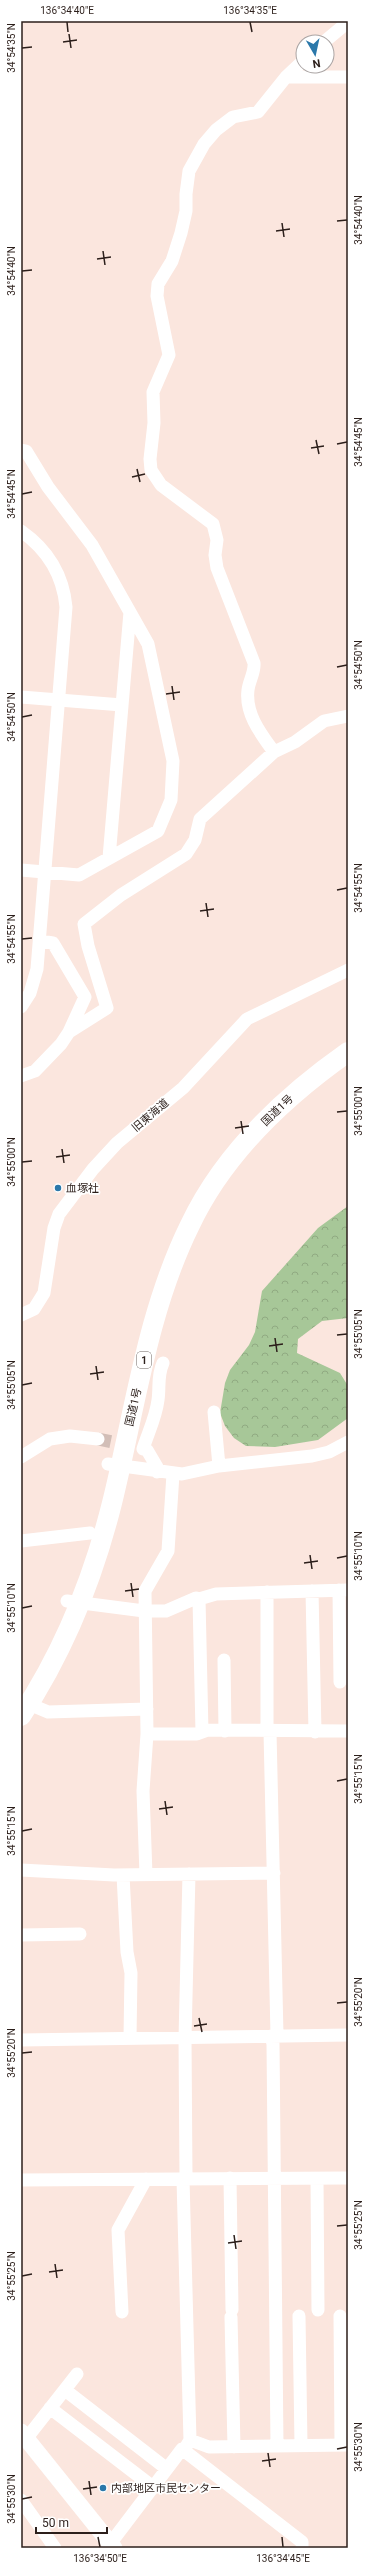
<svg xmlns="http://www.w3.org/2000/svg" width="369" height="2569" viewBox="0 0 369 2569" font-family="Roboto,'Noto Sans JP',sans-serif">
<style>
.forest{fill:url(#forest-crowns)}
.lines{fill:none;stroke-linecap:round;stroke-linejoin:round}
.minor-tunnel{stroke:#d2beb7;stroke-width:13;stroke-dasharray:13 6;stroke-linecap:butt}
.minor{stroke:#fff;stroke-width:13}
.major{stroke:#fff;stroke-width:17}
.highway{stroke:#fff;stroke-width:20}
.ticks{fill:none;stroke:#2c1f1b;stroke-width:1.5}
.poi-dot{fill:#2b78aa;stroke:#fff;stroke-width:1.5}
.labels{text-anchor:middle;stroke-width:3.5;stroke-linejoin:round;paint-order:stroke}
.shield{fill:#fff;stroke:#6b625f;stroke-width:1}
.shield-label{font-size:10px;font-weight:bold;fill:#2c1f1b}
.street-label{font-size:11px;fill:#2c1f1b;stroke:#fff}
.poi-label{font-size:11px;fill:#2c1f1b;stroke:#fff;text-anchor:start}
.neatline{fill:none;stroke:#2c1f1b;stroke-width:1.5}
.ticks-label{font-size:10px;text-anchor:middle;fill:#2c1f1b}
</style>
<defs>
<pattern id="forest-crowns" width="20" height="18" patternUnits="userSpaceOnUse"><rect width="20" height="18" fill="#a7c798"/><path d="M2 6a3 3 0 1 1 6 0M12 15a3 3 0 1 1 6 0" fill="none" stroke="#90aa82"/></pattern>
</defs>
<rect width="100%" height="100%" fill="#fbe6de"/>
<path class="forest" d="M348 1206V1318L322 1321 298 1339 297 1353 340 1373 348 1386V1418L318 1440 275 1447 246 1446 234 1438 225 1426 220 1413 225 1383 230 1370 249 1345 255 1332 262 1291 318 1228Z"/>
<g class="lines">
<path class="minor-tunnel" d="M98 1439 132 1446"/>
<path class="minor" d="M324 42 348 22
M286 77H348
M21 450 26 451 48 487 92 545 148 644 173 761 171 800 158 831 79 875 21 870
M21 531C48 550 63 574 66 607L37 969 30 993 21 1007
M21 697 122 705
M274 752C261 734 245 714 248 690 249 681 255 672 254 663L217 568 215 555 217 540 213 524 161 485 151 470 150 459 154 423 153 392 169 355 157 296 158 284 172 261 181 233 186 211V194L189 171 204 144 216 130 233 117 258 112 286 77 303 61
M109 858 130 612
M40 941 53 943 85 997 69 1032
M21 1076 35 1071 61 1044 69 1032 107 1008 88 946 84 924 121 895 186 854 195 840 200 819 274 752 295 742 324 721 348 716
M21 1315 34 1309 44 1293 54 1228 59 1214 93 1169 117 1143 183 1088 247 1019 348 970
M214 1412 219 1466
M21 1457 50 1439 70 1436 98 1439
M108 1464 182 1474 219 1466 312 1456 329 1452 348 1442
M157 1472V1467L147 1450 143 1449C148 1433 156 1417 158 1400 160 1387 157 1376 163 1363
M173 1474 168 1551 145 1591 147 1734H197L208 1730 348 1731
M21 1541 90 1533
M339 1590 340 1682
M312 1591 315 1732
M267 1592V1731
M67 1601 144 1611H166L196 1598 199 1599
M224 1660 225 1731
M29 1704 48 1712 147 1709
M202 1732 199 1599 216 1594 348 1590
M270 1732 277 2035
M21 1870 114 1875 274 1873
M123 1875 127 1952 131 1973 130 2038
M146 1875 143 1791 147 1734
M21 1935 80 1934
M271 2036 273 2044 277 2446
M21 2040 348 2035
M186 2178 185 2038 189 1874
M230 2178 232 2310
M183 2179 190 2440 184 2450
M317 2179 318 2310
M21 2180 348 2178
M122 2312 118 2230 146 2179
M299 2316 301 2445
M340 2316 341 2445
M231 2317 234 2447
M65 2390 167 2469
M50 2408 153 2487
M26 2439 77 2374
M190 2440 209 2447 348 2445
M21 2500 55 2548
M110 2544 182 2449 302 2542V2548"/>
<path class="major" d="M21 2432 114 2548"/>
<path class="highway" d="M21 1716C64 1651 93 1579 112 1503 135 1410 147 1312 190 1225 224 1153 284 1097 348 1052"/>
</g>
<path class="ticks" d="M67 22 68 32M250 22 252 32M69 34 71 48M63 42 77 40M22 48 32 47M337 221 347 220M282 223 284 237M276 231 290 229M103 251 105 265M97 259 111 257M22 271 32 270M316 440 319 454M337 444 347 442M311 448 324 446M137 469 140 482M132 477 145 474M22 494 32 492M337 667 347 665M172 686 174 700M166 694 180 692M22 717 32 715M337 890 347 888M206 903 208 917M200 911 214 909M22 939 32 938M337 1112 347 1111M241 1121 243 1134M235 1128 249 1126M62 1149 64 1163M56 1157 70 1155M22 1162 32 1161M337 1335 347 1334M275 1338 277 1352M269 1346 283 1344M96 1366 98 1380M90 1374 104 1372M22 1385 32 1383M310 1555 312 1569M337 1558 347 1556M304 1563 318 1561M131 1583 133 1597M125 1591 139 1589M22 1608 32 1606M337 1781 347 1779M165 1801 167 1815M159 1809 173 1807M22 1831 32 1829M337 2003 347 2002M199 2018 202 2032M194 2026 207 2024M22 2053 32 2052M337 2226 347 2225M234 2235 236 2249M228 2243 242 2241M55 2264 57 2278M49 2272 63 2270M22 2276 32 2274M337 2449 347 2447M268 2453 270 2467M262 2461 276 2459M89 2481 91 2495M83 2489 97 2487M22 2499 32 2497M98 2537 100 2547M282 2537 283 2547"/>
<g class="poi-dot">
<circle cx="58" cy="1188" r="4"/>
<circle cx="103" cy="2488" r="4"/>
</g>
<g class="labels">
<rect class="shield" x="137" y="1352" width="14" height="16" rx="3"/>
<g class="shield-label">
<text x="144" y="1364">1</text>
</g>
<g class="street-label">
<text transform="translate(277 1110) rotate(-44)" y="4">国道1号</text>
<text transform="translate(150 1115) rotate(-40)" y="4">旧東海道</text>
<text transform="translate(133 1407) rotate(-77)" y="4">国道1号</text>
</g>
<g class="poi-label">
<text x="66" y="1192">血塚社</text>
<text x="111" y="2492">内部地区市民センター</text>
</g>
</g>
<rect width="369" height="2569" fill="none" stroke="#ffffff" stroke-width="44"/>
<g transform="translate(315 54) rotate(171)"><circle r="19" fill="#ffffff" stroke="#aba5a4"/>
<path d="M0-3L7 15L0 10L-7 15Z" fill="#2b78aa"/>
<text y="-6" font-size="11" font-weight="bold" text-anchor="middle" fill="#2c1f1b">N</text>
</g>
<path d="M36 2527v6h71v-6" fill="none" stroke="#2c1f1b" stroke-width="2"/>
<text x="42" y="2527" font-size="12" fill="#2c1f1b" stroke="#ffffff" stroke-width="3" paint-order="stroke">50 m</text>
<rect x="22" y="22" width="325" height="2525" class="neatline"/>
<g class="ticks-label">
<text x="67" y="14">136°34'40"E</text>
<text x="250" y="14">136°34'35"E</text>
<text transform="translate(11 48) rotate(-90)" y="4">34°54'35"N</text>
<text transform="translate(358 220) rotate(-90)" y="4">34°54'40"N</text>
<text transform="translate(11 271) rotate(-90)" y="4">34°54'40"N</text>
<text transform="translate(358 442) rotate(-90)" y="4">34°54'45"N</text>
<text transform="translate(11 494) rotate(-90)" y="4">34°54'45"N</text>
<text transform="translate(358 665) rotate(-90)" y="4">34°54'50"N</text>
<text transform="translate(11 717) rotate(-90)" y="4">34°54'50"N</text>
<text transform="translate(358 888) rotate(-90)" y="4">34°54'55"N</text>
<text transform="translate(11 939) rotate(-90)" y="4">34°54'55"N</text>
<text transform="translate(358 1111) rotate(-90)" y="4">34°55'00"N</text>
<text transform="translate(11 1162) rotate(-90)" y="4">34°55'00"N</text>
<text transform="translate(358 1334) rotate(-90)" y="4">34°55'05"N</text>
<text transform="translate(11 1385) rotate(-90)" y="4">34°55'05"N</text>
<text transform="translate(358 1556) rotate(-90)" y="4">34°55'10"N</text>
<text transform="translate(11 1608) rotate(-90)" y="4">34°55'10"N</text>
<text transform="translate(358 1779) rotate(-90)" y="4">34°55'15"N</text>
<text transform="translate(11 1831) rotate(-90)" y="4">34°55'15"N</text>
<text transform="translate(358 2002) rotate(-90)" y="4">34°55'20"N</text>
<text transform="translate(11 2053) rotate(-90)" y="4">34°55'20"N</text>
<text transform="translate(358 2225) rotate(-90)" y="4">34°55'25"N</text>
<text transform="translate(11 2276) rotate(-90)" y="4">34°55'25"N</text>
<text transform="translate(358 2447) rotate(-90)" y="4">34°55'30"N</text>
<text transform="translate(11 2499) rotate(-90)" y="4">34°55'30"N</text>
<text x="100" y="2562">136°34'50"E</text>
<text x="283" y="2562">136°34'45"E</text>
</g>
</svg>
